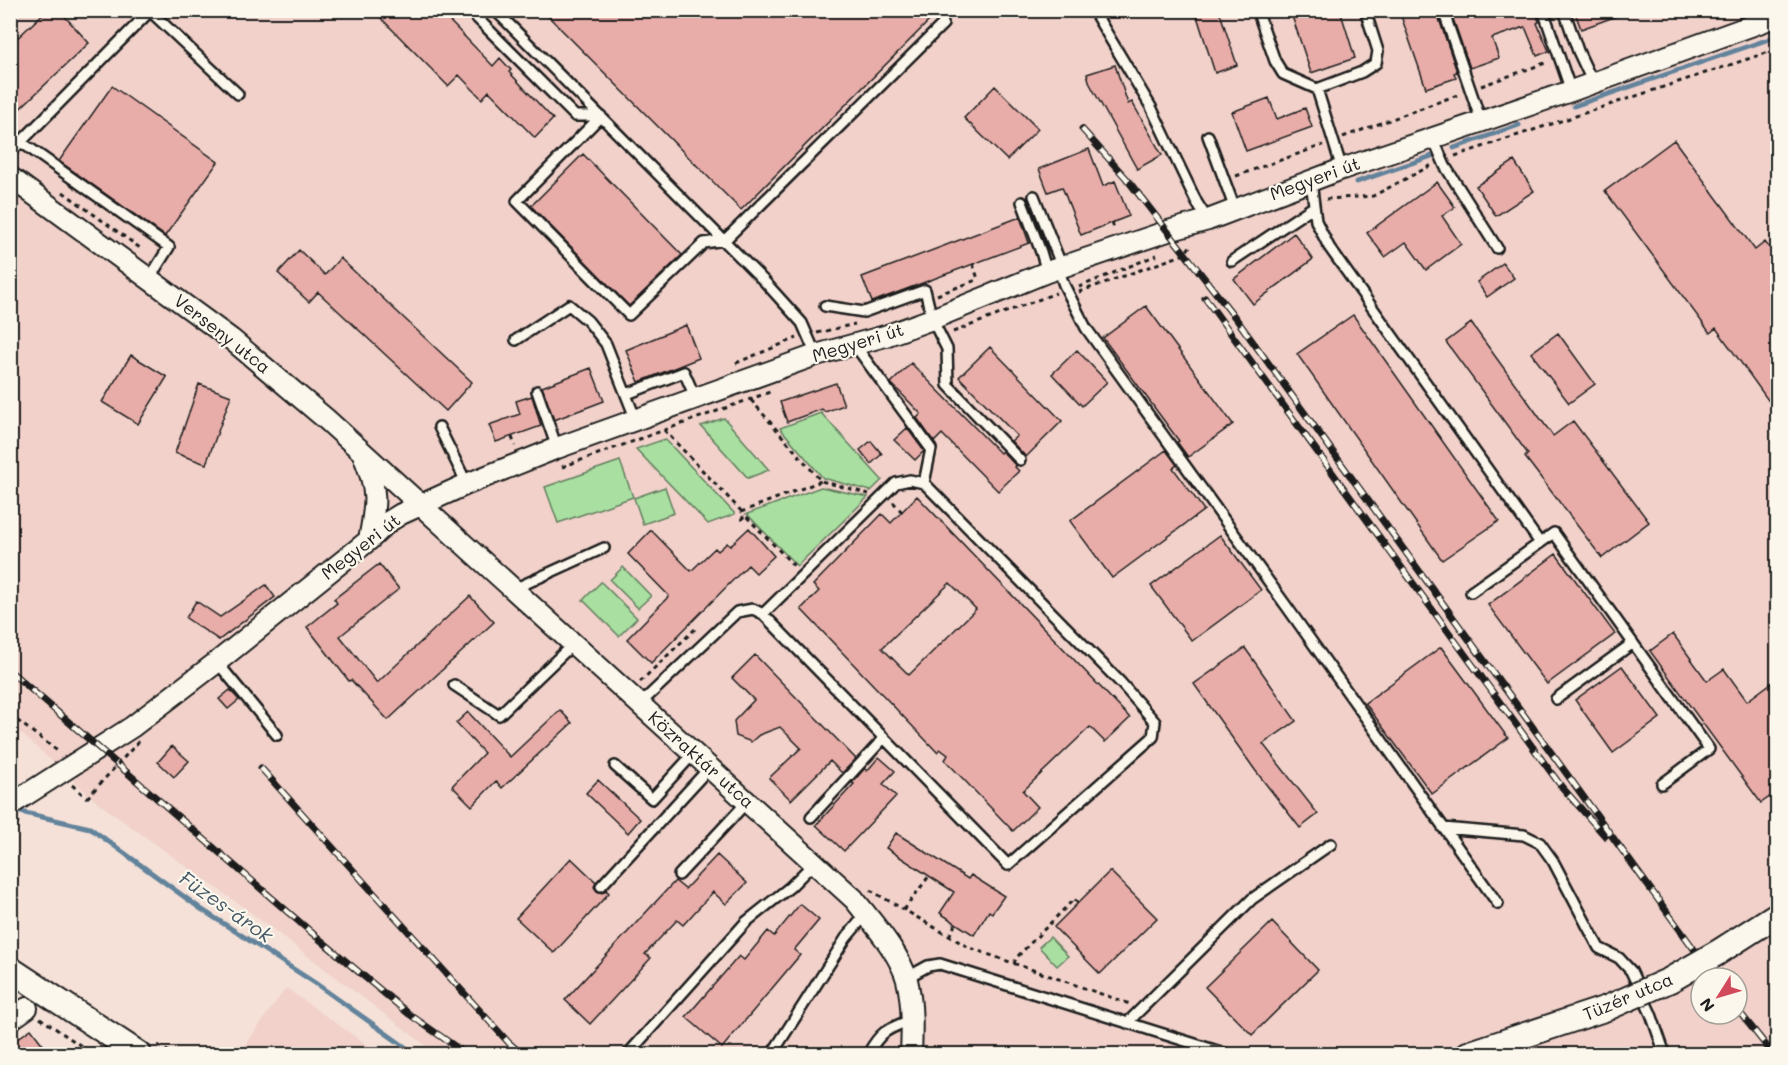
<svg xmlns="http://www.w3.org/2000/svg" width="1788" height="1065" viewBox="0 0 1788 1065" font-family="Mali,sans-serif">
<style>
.built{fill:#f1d1ca;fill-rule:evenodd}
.green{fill:#a9dfa1;stroke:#627e5e;stroke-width:1.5}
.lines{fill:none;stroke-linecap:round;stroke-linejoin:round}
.stream{stroke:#62839b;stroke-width:5}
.building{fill:#e8ada9;stroke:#1c1c1c;stroke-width:1.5;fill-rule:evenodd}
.service-casing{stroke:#1c1c1c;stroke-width:14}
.minor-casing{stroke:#1c1c1c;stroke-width:24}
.tertiary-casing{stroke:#1c1c1c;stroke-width:28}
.path{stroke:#1c1c1c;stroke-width:3;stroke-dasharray:4.5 4.5;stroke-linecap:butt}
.service{stroke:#fbf7ec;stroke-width:9}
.minor{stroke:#fbf7ec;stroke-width:20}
.tertiary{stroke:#fbf7ec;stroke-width:24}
.rail-casing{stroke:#1c1c1c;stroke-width:7}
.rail{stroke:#fbf7ec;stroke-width:4.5;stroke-dasharray:14;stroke-linecap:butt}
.tertiary-bridge-casing{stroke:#1c1c1c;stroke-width:28;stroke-linecap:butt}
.path-bridge{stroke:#1c1c1c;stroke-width:3;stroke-dasharray:4.5 4.5;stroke-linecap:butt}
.tertiary-bridge{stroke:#fbf7ec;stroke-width:24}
.labels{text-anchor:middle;stroke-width:4.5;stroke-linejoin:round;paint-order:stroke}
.street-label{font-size:18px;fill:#1c1c1c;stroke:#fbf7ec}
.water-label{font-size:20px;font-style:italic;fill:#455866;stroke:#fbf7ec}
</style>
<rect width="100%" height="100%" fill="#f5e1d8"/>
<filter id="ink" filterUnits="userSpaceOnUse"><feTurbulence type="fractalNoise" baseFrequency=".0167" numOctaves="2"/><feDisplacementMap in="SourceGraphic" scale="12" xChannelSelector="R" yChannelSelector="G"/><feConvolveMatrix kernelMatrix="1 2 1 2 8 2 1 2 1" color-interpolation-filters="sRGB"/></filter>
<g filter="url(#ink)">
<path class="built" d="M11 11H1777V1054H437L254 915 98 803 11 724ZM1701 978H1737V1014H1701Z
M286 988 380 1054H239Z"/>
<path class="green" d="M821 413 882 480 871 491 823 478 780 428Z
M724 418 769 470 748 478 701 426Z
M665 439 735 514 708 524 636 449Z
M620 461 633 497 558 523 545 487Z
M665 487 674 513 643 524 634 498Z
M821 487 868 497 797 566 747 514Z
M623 567 651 596 638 608 610 580Z
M601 582 637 618 619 636 583 600Z
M1050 937 1068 956 1057 966 1039 947Z"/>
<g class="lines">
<path class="stream" d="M1574 106 1778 36
M1454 148 1519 125
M1357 182 1432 156
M12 810 90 828 201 909 315 983 415 1054"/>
</g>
<path class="building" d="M47 10H59L89 43 10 118V45Z
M373 10H439L493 66 500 58 511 70 509 72 553 119 535 138 489 91 482 99 459 75 448 86Z
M542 10H918L929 21 741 210Z
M1195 10H1219L1237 65 1215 73Z
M1290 10H1340L1355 58 1311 73Z
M1399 10H1436L1457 72 1454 73 1456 78 1426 88Z
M1450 10H1535L1539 22 1537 23 1549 51 1537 56 1525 27 1492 38 1499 58 1470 68Z
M1574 10H1628V12L1581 29Z
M1115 65 1128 104 1132 102 1162 155 1137 169 1090 84 1087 74Z
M112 86 218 162 165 236 59 161Z
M995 86 1038 129 1007 160 964 118Z
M1269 98 1277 119 1305 108 1312 127 1246 151 1232 112Z
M1674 140 1755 250 1765 242 1778 259V414L1716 328 1710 333 1605 191Z
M1089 149 1103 186 1115 181 1129 216 1081 235 1062 187 1048 192 1039 169Z
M583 154 682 255 629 306 531 206Z
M1514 161 1534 191 1496 216 1476 186Z
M1437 182 1455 207 1442 216 1461 244 1426 270 1406 242 1385 257 1367 233Z
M1020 217 1029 243 872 302 862 277Z
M1294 233 1313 259 1253 304 1234 279Z
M299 250 325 275 340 258 472 382 446 411 318 292 309 302 278 273Z
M1503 263 1514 278 1487 297 1477 282Z
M1146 306 1233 424 1188 457 1177 442 1179 441 1103 338Z
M1353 315 1499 521 1442 560 1297 354Z
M1471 323 1553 436 1573 421 1649 522 1602 558 1525 457 1528 454 1446 342Z
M686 325 699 358 639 382 626 350Z
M1558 333 1595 384 1569 403 1531 353Z
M990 347 1062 421 1026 457 1011 441 1017 436 959 377Z
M1077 350 1107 382 1082 406 1052 374Z
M131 355 167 377 138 424 102 402Z
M911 363 1000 453 1002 451 1016 466 1015 467 1019 471 998 491 942 434 934 442 917 418 921 414 891 383Z
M591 368 604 401 554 420 542 387Z
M836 383 844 405 825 412 822 409 787 422 780 402Z
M199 384 231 396 206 464 175 453Z
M532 396 541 426 496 442 489 425 520 414 516 401Z
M907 428 924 451 915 460 894 440Z
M871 441 882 454 871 464 860 450Z
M1166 450 1177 465 1173 468 1204 510 1112 578 1070 521Z
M917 496 1130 718 1105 742 1090 727 1023 791 1038 807 1013 831 945 760 948 755 940 749 937 752 801 609 819 591 813 585 882 514 891 523ZM950 583 976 609 909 675 882 648Z
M749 528 774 556 756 573 748 565 651 663 627 639 669 596 628 554 651 530 691 571 715 548 718 551 727 543 730 546Z
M1220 535 1261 590 1192 641 1151 586Z
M1556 554 1615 634 1547 684 1488 605Z
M379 564 399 589 340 636 377 683 470 596 494 622 388 720 351 680 349 681 307 627 337 603 334 599Z
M266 585 275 597 219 640 186 618 196 601 220 617Z
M1673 634 1707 681 1724 669 1747 701 1778 678V791L1761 803 1650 651Z
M1441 647 1508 738 1432 794 1365 703Z
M1245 648 1296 721 1263 744 1318 814 1300 828 1255 770 1194 684Z
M755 655 856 759 842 773 830 761 791 800 769 778 801 748 780 727 759 735 751 742 736 736 734 721 754 700 732 678Z
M1622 666 1660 718 1613 753 1575 700Z
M230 690 239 700 228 709 219 699Z
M560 710 572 723 502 788 496 781 472 806 452 786 484 753 456 723 468 712 510 757Z
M172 746 189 761 174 777 158 762Z
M879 757 895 771 883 784 896 796 844 851 816 825 854 784 852 783 865 768 867 771Z
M598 780 640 819 628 833 586 793Z
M896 833 968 879 971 875 1004 896 992 913 989 911 974 935 940 913 954 892 886 848Z
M717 855 747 883 726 904 713 892 683 925 677 920 645 954 651 958 590 1024 565 1000 675 881 685 889Z
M571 858 596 882 594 887 597 891 602 893 606 890 609 893 554 953 516 918Z
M1110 871 1157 918 1100 974 1054 927Z
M800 904 819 920 794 950 800 955 722 1048 686 1017 739 956 744 960 768 931 774 936Z
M1272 922 1318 970 1252 1035 1205 987Z
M31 1029 50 1054H22L13 1042Z"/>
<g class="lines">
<defs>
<path id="service" d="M469 10 575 116H601
M495 10 765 282 802 323 816 355
M1093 10 1151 107 1197 203 1208 220
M1257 10 1275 61 1283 74 1317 89 1362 72 1376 63 1378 51 1365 10
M1443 10 1481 121
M1543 10 1571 91
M1564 10 1578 51 1593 83
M150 11 238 94
M1317 89 1342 169
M601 116 517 201 629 315 704 243 725 240 943 24 941 10
M1208 136 1235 209
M1433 138 1445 166 1497 248
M21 142 169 247 149 279
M10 153 151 10
M1311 181 1316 221 1329 247 1540 543 1471 592
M1034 196 1062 267
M1022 202 1041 252 1047 272
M1232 261 1313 207
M1058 268 1064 285 1086 328 1287 607 1498 904
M825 306 864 312 925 290 932 319 947 349 948 385 1020 460
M516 340 569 305 588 321 606 344 636 420
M854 344 931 449 924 483
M537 391 557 448
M627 394 684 372 695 397
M439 427 467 484
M1540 543 1554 533 1709 749 1662 784
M514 589 604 548
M217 662 277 735
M454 685 499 715 574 643
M1556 699 1633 643
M640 704 737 612 753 609 763 614 1008 865 1153 737 1155 722 1121 683 924 483 910 480 896 483 763 614
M615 766 652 799 694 753
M811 817 883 739
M1443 828 1524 835 1540 843 1553 861 1599 948 1619 958 1631 971 1651 1014 1665 1054
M679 875 747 802
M601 886 710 767
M906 978 928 966 940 964 1227 1054
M1127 1023 1252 899 1331 844
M628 1054 746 922 790 887 814 863
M772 1054 846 938 866 914
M868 1054C881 1030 888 1029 913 1019"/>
<path id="minor" d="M10 177 231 339 326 419 854 899C871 921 900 953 907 980 913 1005 912 1030 911 1054
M364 457C378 491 376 504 369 540
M10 805 132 727 217 662 369 540 388 522 401 514 467 484 557 448 816 355 885 336 932 319 1047 272 1168 231 1208 220 1342 169 1571 91 1778 16
M10 1020 27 1008"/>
<path id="tertiary" d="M1717 953 1778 914
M10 969 139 1054
M1468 1054 1607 1008"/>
</defs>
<use href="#service" class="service-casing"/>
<use href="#minor" class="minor-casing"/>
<use href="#tertiary" class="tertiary-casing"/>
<path class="path" d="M1481 86 1548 62
M1343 137 1460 94
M1455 156 1778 49
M1236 176 1323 145
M63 192 140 248
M1326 199 1373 196 1432 165
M1112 223 1115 230
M973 264 978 279
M1079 287 1157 255
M1079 292 1185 254 1192 243
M937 295 979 279
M953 332 1056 293
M817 333 855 324
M736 363 797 338
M751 400 821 481 869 494
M664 430 745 515
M512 437 515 446
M562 467 770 392
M893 502 902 512
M741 512 821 481
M741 520 745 515 795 567
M640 682 695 629
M10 715 59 752
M72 785 87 798
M10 828 19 822
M870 890 970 948 1130 1004
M904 910 929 876
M949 936 956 923
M1014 964 1016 958 1074 899 1078 903
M40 1018 93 1054
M158 1045 172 1054
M1430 1054 1450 1048"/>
<use href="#service" class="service"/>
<use href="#minor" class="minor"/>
<use href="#tertiary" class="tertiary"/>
<defs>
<path id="rail" d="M1082 129 1126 178 1237 320 1715 978
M1205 298 1561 786 1605 836
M10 671 311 932 409 1014 466 1054
M261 768 509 1043 522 1054
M1737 1009 1773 1054"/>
</defs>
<use href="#rail" class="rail-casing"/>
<use href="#rail" class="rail"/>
<defs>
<path id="tertiary-bridge" d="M1607 1008 1670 980 1717 953"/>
</defs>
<use href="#tertiary-bridge" class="tertiary-bridge-casing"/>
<path class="path-bridge" d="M87 798 140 740"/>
<use href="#tertiary-bridge" class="tertiary-bridge"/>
</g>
</g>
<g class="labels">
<g class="street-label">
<text transform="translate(1315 179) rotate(-20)" y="6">Megyeri út</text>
<text transform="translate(222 334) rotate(38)" y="6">Verseny utca</text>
<text transform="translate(858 343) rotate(-17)" y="6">Megyeri út</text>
<text transform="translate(361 547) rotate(-38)" y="6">Megyeri út</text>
<text transform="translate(701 760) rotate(42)" y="6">Közraktár utca</text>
<text transform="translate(1628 997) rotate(-23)" y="6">Tüzér utca</text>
</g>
<g class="water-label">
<text transform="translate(226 907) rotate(35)" y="7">Füzes-árok</text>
</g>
</g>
<rect width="1788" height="1065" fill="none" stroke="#fbf7ec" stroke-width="36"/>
<rect x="18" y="18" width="1752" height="1029" fill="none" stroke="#1c1c1c" stroke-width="2" filter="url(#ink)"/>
<g transform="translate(1719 996) rotate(233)"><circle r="28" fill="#fbf7ec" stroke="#a29f99" stroke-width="1.5"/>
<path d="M0-4.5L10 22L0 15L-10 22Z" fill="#d1495b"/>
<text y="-9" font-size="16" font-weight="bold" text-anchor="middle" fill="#1c1c1c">N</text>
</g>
</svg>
